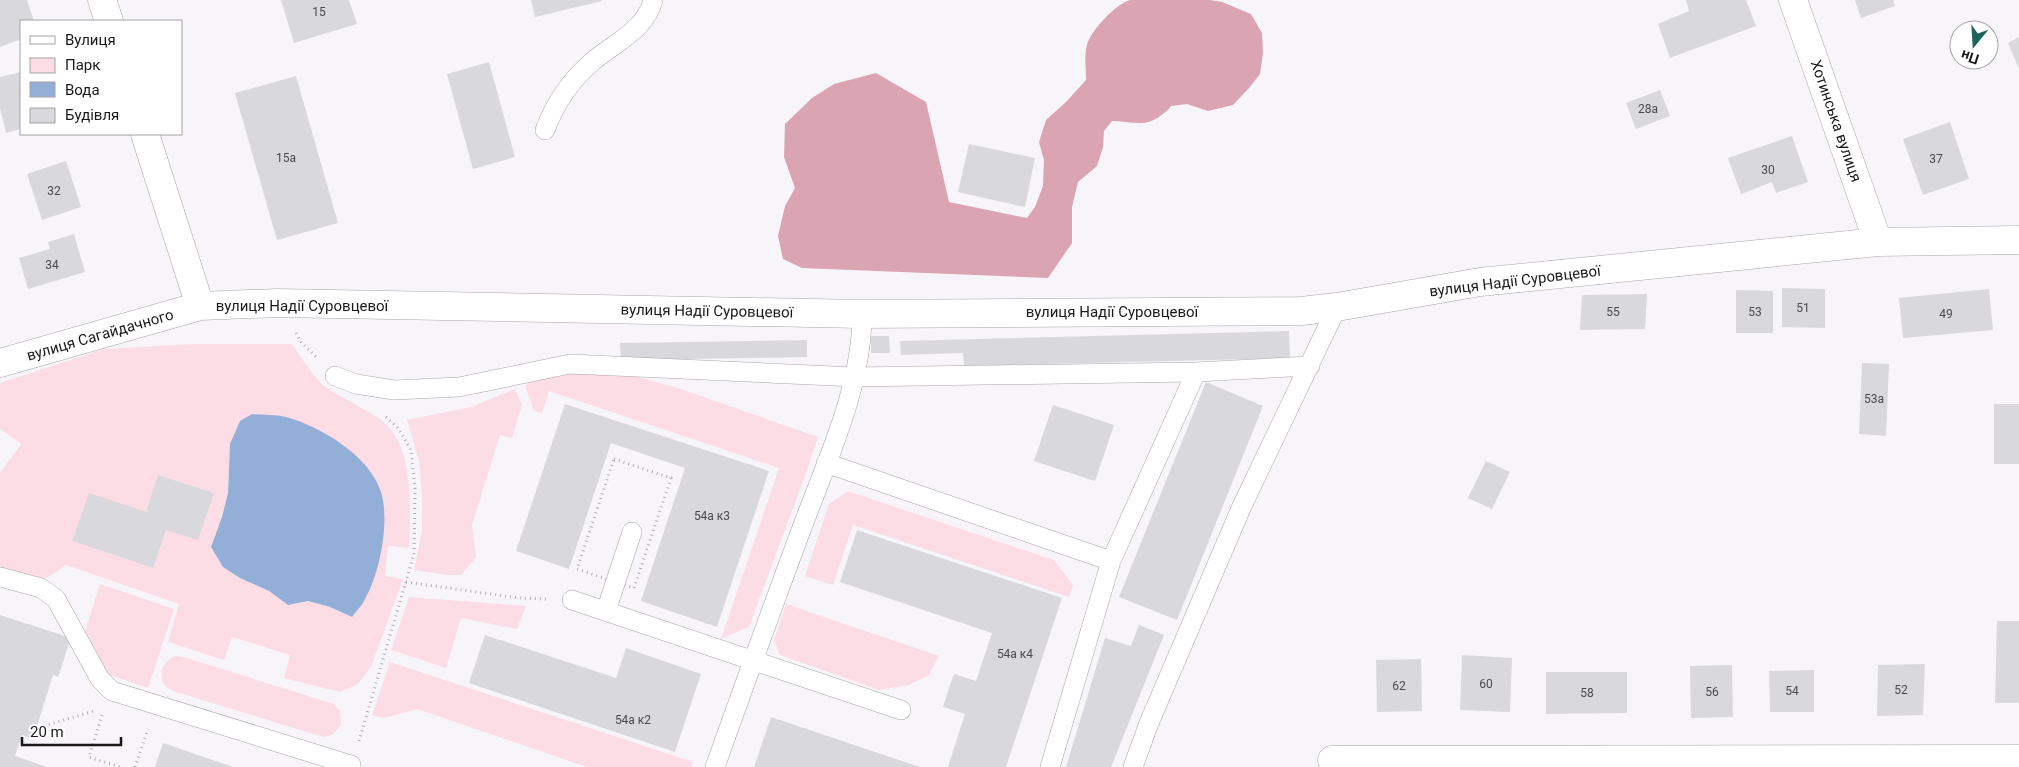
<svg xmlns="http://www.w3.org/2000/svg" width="2019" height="767" viewBox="0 0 2019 767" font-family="Roboto,sans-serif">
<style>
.green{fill:#fcdde5;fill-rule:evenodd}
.forest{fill:#dba4b3}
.water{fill:#93afd8}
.building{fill:#d8d8dd}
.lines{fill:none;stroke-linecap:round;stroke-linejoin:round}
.service-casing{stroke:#a7a5a9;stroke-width:20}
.minor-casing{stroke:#a7a5a9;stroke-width:29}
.path{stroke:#b2b0b3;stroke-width:3;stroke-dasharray:1 4;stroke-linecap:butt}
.service{stroke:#fff;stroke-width:19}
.minor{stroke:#fff;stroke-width:28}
.labels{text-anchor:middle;stroke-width:4;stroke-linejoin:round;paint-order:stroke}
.number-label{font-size:12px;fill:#4a494b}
.street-label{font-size:15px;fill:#1a191a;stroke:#fff}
</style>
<rect width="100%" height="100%" fill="#f7f5f9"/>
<path class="green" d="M191 344H292C300 355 316 381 327 388 345 401 381 414 393 432 414 464 410 512 409 548L388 546 385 576 403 579 371 667 357 685 340 692 284 678 290 655 232 637 224 660 168 642 179 604 66 565 40 583 0 569V473L21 444 0 429V383L105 349ZM230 444 352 617 330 607 308 601 288 605 269 591 240 578 211 547 222 517 228 493Z
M558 372 635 376 681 389 818 437 805 476 749 627 721 639 779 468 549 391 542 413 534 411 525 386 535 379Z
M515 389 522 405 512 438 500 435 472 525 476 557 461 575H447L414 570 422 530V493L419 461 407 420 471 407Z
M848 491 1054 560 1073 585 1069 597 853 525 833 585 805 576 829 504Z
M100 584 174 609 148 688 104 673 85 631Z
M409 597 526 606 517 629 461 618 446 668 391 650Z
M786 604 939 656 929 675 909 685 879 690 780 655 774 640Z
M175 656 184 657 334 704 340 711 341 725 332 735 323 737 173 691C155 683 159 663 175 656Z
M390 662 693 762 692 767H587L417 709 384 718 372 715Z"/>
<path class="forest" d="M1130 0H1210L1222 2 1251 14 1262 33 1263 53 1260 74 1249 88 1233 105 1208 111 1187 104 1171 106C1165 114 1151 124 1140 123 1130 123 1121 121 1112 121L1104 131 1103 147 1097 166 1078 182 1072 207V243L1048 278 802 268 783 259 778 236 785 206 795 188 784 157 785 124 812 98 834 84 876 73 926 102 949 202 1027 218 1035 207 1043 186 1044 160 1039 142 1046 120 1066 102 1086 80C1086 69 1084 55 1087 45 1091 30 1116 4 1130 0Z"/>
<path class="water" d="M252 414C263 415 275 414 286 417 320 426 370 456 381 492 390 521 380 573 365 599 362 606 356 611 352 617L330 607 308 601 288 605 269 591 240 578 223 567 211 547 222 517 228 493 230 444 240 421Z"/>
<path class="building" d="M0 0H27L34 21H21V39L0 47Z
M281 0H349L357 24 294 43Z
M531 0H602V1L535 17Z
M1686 0H1746L1756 26 1670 58 1658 24 1689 11Z
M1855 0H1893L1895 6 1861 18Z
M2019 37V69L2008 43Z
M489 62 515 157 473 169 447 74Z
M21 72V129L6 133 0 108V77Z
M296 76 338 223 277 240 235 93Z
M1660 90 1670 116 1636 129 1626 103Z
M1950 122 1969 179 1923 195 1903 139Z
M1792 136 1808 182 1776 193 1772 182 1741 194 1728 158Z
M969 144 1035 158 1025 207 958 192Z
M66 161 81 207 42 220 27 174Z
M74 234 85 272 28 289 19 258 50 249 48 242Z
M1782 288 1825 289V328L1782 327Z
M1989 289 1993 330 1903 338 1899 298Z
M1736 290 1773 291V333H1736Z
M1647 294 1645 329 1580 330 1582 295Z
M1289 331 1290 358 964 366 963 353 901 355 900 341Z
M871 336H889L890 353H871Z
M807 340V357L621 360 620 343Z
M1862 363 1889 364 1886 436 1859 434Z
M1206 382 1263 406 1177 620 1119 597Z
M565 404 769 471 717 627 641 601 685 468 611 443 569 569 516 551Z
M1994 404H2019V464H1994Z
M1053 405 1114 425 1095 481 1034 461Z
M1486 461 1510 472 1492 509 1468 498Z
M158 475 214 493 198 540 166 530 153 568 72 541 89 493 146 512Z
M857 530 1062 598 1006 767H948L965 714 943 707 948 691 954 674 976 681 992 633 840 582Z
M0 615 71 638 58 677 53 675 33 739 22 735 15 756 47 767H0Z
M1997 621H2019V703H1995Z
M1139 625 1164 635 1111 767H1066L1105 638 1131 646Z
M485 635 616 678 626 648 701 674 675 752 469 683Z
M1462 655 1512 658 1510 712 1460 710Z
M1421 659 1422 711 1377 712 1376 660Z
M1925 664 1923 715 1877 716 1878 665Z
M1732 665 1733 717 1691 718 1690 666Z
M1814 670V712H1770L1769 671Z
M1546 672H1627V713L1546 714Z
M771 717 920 767H754Z
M163 743 233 767H155Z"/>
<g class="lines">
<defs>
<path id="service" d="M545 130C555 103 570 81 592 62 614 43 646 30 653 0
M335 376 356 384 394 390 459 387 570 364 855 377 1196 372 1310 366
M826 463 1111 561
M0 577 41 588 56 599 100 679 112 691 351 765V767
M572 600 901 710
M606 611 632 532
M715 767C744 686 773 605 803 525 828 458 862 387 862 314
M1050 767 1111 561 1196 372
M1133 767 1149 723 1242 506 1337 307"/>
<path id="minor" d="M102 0 109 21
M1793 0 1878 242
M145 134 200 306
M0 363 200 306 278 303 862 314 1301 311 1337 307 1480 282 1878 242 2019 240
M1332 760 2019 759"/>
</defs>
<use href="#service" class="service-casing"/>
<use href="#minor" class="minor-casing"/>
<path class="path" d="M296 333 300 341 316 357
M614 459 671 478 634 588 577 569Z
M406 582 519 598 547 599
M102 715 89 757 120 767
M44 726 94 711
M359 741 414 554 415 488 411 450 398 428 385 416
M135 767 148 729"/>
<use href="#service" class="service"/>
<use href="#minor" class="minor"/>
</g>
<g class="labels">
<g class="number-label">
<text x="319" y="16">15</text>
<text x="1648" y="113">28а</text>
<text x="286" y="162">15а</text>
<text x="1936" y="163">37</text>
<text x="1768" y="174">30</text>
<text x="54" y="195">32</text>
<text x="52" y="269">34</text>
<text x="1803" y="312">51</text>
<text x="1613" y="316">55</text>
<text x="1755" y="316">53</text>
<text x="1946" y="318">49</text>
<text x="1874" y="403">53а</text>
<text x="712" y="520">54а к3</text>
<text x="1015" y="658">54а к4</text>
<text x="1486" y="688">60</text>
<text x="1399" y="690">62</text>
<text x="1901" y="694">52</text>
<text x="1792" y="695">54</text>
<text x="1712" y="696">56</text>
<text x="1587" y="697">58</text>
<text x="633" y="724">54а к2</text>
</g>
<g class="street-label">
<text transform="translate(1836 121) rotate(71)" y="5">Хотинська вулиця</text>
<text transform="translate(1515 281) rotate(-7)" y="5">вулиця Надії Суровцевої</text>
<text x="302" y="311">вулиця Надії Суровцевої</text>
<text transform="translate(707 311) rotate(1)" y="5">вулиця Надії Суровцевої</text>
<text x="1112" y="317">вулиця Надії Суровцевої</text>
<text transform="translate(100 335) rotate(-16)" y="5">вулиця Сагайдачного</text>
</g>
</g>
<rect x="20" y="20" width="162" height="115" fill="#ffffff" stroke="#a3a3a3"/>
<rect x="30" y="36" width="25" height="8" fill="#ffffff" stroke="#a3a3a3"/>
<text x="65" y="45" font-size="15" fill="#1a191a">Вулиця</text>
<rect x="30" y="58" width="25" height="15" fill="#fcdde5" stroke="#a3a3a3"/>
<text x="65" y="70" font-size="15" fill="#1a191a">Парк</text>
<rect x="30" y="82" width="25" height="15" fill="#93afd8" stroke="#a3a3a3"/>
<text x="65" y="95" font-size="15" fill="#1a191a">Вода</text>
<rect x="30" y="108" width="25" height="15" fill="#d8d8dd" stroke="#a3a3a3"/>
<text x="65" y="120" font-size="15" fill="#1a191a">Будівля</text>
<g transform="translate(1974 45) rotate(198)"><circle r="24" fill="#ffffff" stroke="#a3a3a3"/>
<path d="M0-4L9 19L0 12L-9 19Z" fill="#1c6459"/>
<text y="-8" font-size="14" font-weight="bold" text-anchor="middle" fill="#1a191a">Пн</text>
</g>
<path d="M22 737v8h99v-8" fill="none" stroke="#1a191a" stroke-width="2.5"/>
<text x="30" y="737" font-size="15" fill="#1a191a" stroke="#ffffff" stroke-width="4" paint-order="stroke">20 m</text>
</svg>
